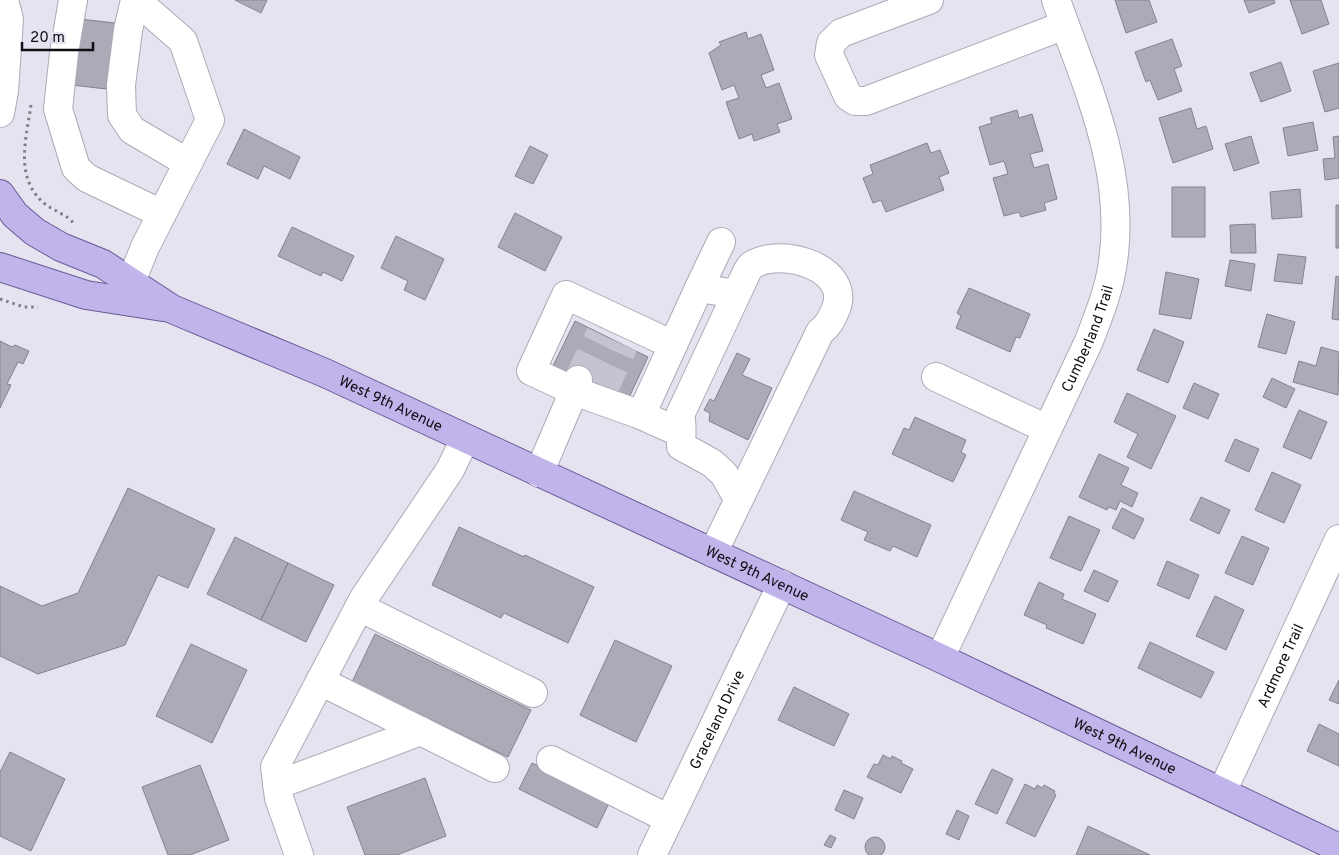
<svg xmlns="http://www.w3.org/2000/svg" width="1339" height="855" viewBox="0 0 1339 855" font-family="Overpass,sans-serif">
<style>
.building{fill:#acaab7;stroke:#84828e}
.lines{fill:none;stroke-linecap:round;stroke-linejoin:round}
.minor-tunnel{stroke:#c5c3cf;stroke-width:28;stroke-dasharray:28 14;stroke-linecap:butt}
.minor-casing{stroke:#acaab6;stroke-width:30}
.major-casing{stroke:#685996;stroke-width:30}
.path{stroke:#7d7c84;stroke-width:3;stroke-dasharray:2.5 4;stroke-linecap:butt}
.minor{stroke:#fff;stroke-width:28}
.major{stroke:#c1b4eb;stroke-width:28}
.labels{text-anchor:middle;stroke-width:4.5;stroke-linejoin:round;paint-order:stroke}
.street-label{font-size:15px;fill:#0f0e12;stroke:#e5e3f0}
</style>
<rect width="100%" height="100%" fill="#e5e3f0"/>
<path class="building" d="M235 0H267L261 13Z
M1115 0H1149L1157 22 1126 33Z
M1244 0H1274L1275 3 1249 13Z
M1290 0H1321L1329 24 1302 34Z
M80 19 115 23 106 89 72 85Z
M746 32 748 39 761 34 774 70 761 75 766 88 779 83 792 119 777 124 780 132 754 141 752 134 739 139 726 102 739 98 734 85 722 90 709 53 721 45 719 42Z
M1172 39 1182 66 1174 69 1182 91 1158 100 1150 80 1146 82 1135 52Z
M1281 62 1291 91 1261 102 1250 73Z
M1339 63V108L1325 112 1313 71Z
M1191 108 1197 129 1206 126 1213 149 1173 163 1159 118Z
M1017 110 1019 118 1032 114 1043 151 1030 154 1034 168 1048 164 1057 199 1044 203 1046 210 1021 217 1019 212 1004 216 993 178 1008 174 1004 161 990 165 979 127 992 123 990 118Z
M1313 122 1318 150 1288 156 1283 128Z
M244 129 300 157 290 179 264 166 258 179 227 164Z
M1251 136 1259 163 1234 171 1225 144Z
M1339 136V178L1325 180 1323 159 1335 158 1333 137Z
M927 143 931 153 940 150 949 173 939 177 944 190 886 212 881 200 873 203 863 178 873 174 870 165Z
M530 146 548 155 533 184 515 176Z
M1172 187H1205V237H1172Z
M1300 189 1302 217 1272 219 1270 192Z
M1336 205H1339V248H1336Z
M515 213 562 237 545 271 498 247Z
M1255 224 1256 253H1231L1230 225Z
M292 227 354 256 342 281 323 272 321 276 278 256Z
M396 236 444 259 425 300 404 290 408 281 381 268Z
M1278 254 1306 257 1302 284 1274 281Z
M1230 260 1255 264 1251 291 1225 286Z
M1166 272 1199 279 1191 319 1159 314Z
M1336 276 1339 277V320L1332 319Z
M969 288 1030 314 1020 338 1016 337 1010 352 956 328 961 316 957 313Z
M1267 314 1295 322 1286 354 1258 347Z
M575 321 648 357 626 404 552 368Z
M1154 329 1184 342 1168 383 1137 370Z
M0 341 12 347 15 345 29 351 23 364 18 362 7 384 11 385 0 408Z
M1321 347 1339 352 1338 395 1293 382 1299 361 1316 366Z
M737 353 750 359 742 375 772 388 748 440 709 421 710 413 704 410 710 399 714 401Z
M1272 378 1295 389 1286 408 1263 397Z
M1194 383 1219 394 1208 419 1183 408Z
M1127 393 1176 416 1151 469 1127 457 1138 434 1114 422Z
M1299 410 1327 422 1311 459 1283 447Z
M915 417 966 440 961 452 966 455 953 482 892 454 904 428 909 430Z
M1235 439 1259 449 1249 472 1225 461Z
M1099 454 1129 468 1121 485 1138 493 1132 507 1120 501 1116 510 1109 507 1107 510 1079 497Z
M1272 472 1301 485 1284 523 1255 510Z
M128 488 215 529 188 588 158 575 125 645 38 674 0 656V586L42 606 78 593Z
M854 491 931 525 917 557 893 546 890 551 864 540 868 532 841 520Z
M1201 497 1230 510 1219 534 1190 520Z
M1122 508 1144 519 1134 539 1112 528Z
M1069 516 1100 530 1081 571 1050 558Z
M459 527 524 557 525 555 594 587 568 643 504 613 501 618 432 585Z
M1242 536 1269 548 1253 585 1225 573Z
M235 537 288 563 261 620 207 594Z
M1167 561 1199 575 1189 599 1157 585Z
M288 563 334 585 306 642 261 620Z
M1094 570 1118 581 1108 602 1084 591Z
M1039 582 1064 594 1062 599 1096 614 1083 644 1046 628 1047 625 1024 615Z
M1215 596 1244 610 1226 650 1196 636Z
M375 634 531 710 508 757 352 682Z
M615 640 672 666 636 742 580 715Z
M1150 642 1214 672 1201 698 1138 668Z
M191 644 247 670 212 743 156 716Z
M1339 680V704L1329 700Z
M794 687 849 714 834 746 778 720Z
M1319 724 1339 734V766L1307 751Z
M10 752 65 779 31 851 0 836V772Z
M883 755 891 759 892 756 902 761 901 763 913 769 901 793 867 777 874 764 878 765Z
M532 763 610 801 597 828 519 789Z
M200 765 229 840 190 855H168L142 787Z
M992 769 1013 779 997 814 975 804Z
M425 778 446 836 397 855H365L347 807Z
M1025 784 1035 789 1037 785 1042 788 1044 785 1055 791 1054 793 1056 795 1035 837 1006 823Z
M844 790 863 798 854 819 835 810Z
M957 810 969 816 959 840 946 834Z
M1088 826 1150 855H1076Z
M830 835 836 838 831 848 824 845Z
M865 847a10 10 0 1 1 20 0a10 10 0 1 1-20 0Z"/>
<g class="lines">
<path class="minor-tunnel" d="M578 380 600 334
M603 392 624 345"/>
<defs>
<g id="minor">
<path d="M73 0 64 53 58 109 76 168 87 178 162 214"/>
<path d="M135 0 128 30 121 85 122 115 132 130 188 163"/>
<path d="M929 0 841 33 831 43 829 55 848 96 855 101H866L1065 25"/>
<path d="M0 113 4 91 9 19 4 0"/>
<path d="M131 282 145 247 210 120 183 41 136 0"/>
<path d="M699 288 721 242"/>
<path d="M673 345 699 288 736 294"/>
<path d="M936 377 1047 429"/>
<path d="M578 380 574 391 531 371 566 295 673 345 641 415"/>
<path d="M539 473 574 391 641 415 681 433"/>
<path d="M713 553 820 332C828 326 831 320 835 311 854 269 783 246 752 265 748 268 746 274 744 278L680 415C683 426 681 435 681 446L712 463 724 474 738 499"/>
<path d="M359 607 533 693"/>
<path id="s1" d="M940 658 1089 341C1098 317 1108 293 1112 268 1128 172 1087 88 1056 0"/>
<path d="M320 681 495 768"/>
<path d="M551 760 669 819"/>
<path d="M277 785 421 731"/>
<path id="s2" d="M1222 792 1339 539"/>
<path d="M299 855 279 798 275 767 364 598 450 470 465 439"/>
<path id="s3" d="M652 855 782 584"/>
</g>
<g id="major">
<path id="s4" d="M0 194 15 215 35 232 61 247 103 264 172 309 325 373 940 658 1339 848"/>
<path d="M0 267 86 295 163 307"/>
</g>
</defs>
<use href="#minor" class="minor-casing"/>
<use href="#major" class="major-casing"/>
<path class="path" d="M31 105C26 139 14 179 45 204 54 211 68 215 74 224
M0 299 24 307H38"/>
<use href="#minor" class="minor"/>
<use href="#major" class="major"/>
</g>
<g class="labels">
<g class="street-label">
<text dy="5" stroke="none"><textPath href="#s1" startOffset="352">Cumberland Trail</textPath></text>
<text dy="5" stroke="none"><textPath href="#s4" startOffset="448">West 9th Avenue</textPath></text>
<text dy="5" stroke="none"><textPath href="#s4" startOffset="852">West 9th Avenue</textPath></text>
<text dy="5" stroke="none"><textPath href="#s2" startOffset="139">Ardmore Trail</textPath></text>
<text dy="5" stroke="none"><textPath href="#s3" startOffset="150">Graceland Drive</textPath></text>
<text dy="5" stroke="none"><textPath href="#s4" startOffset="1258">West 9th Avenue</textPath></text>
</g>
</g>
<path d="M22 42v8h71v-8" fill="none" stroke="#0f0e12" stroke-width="2.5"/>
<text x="30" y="42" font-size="15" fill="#0f0e12" stroke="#e5e3f0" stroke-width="4" paint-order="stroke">20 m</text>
</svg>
